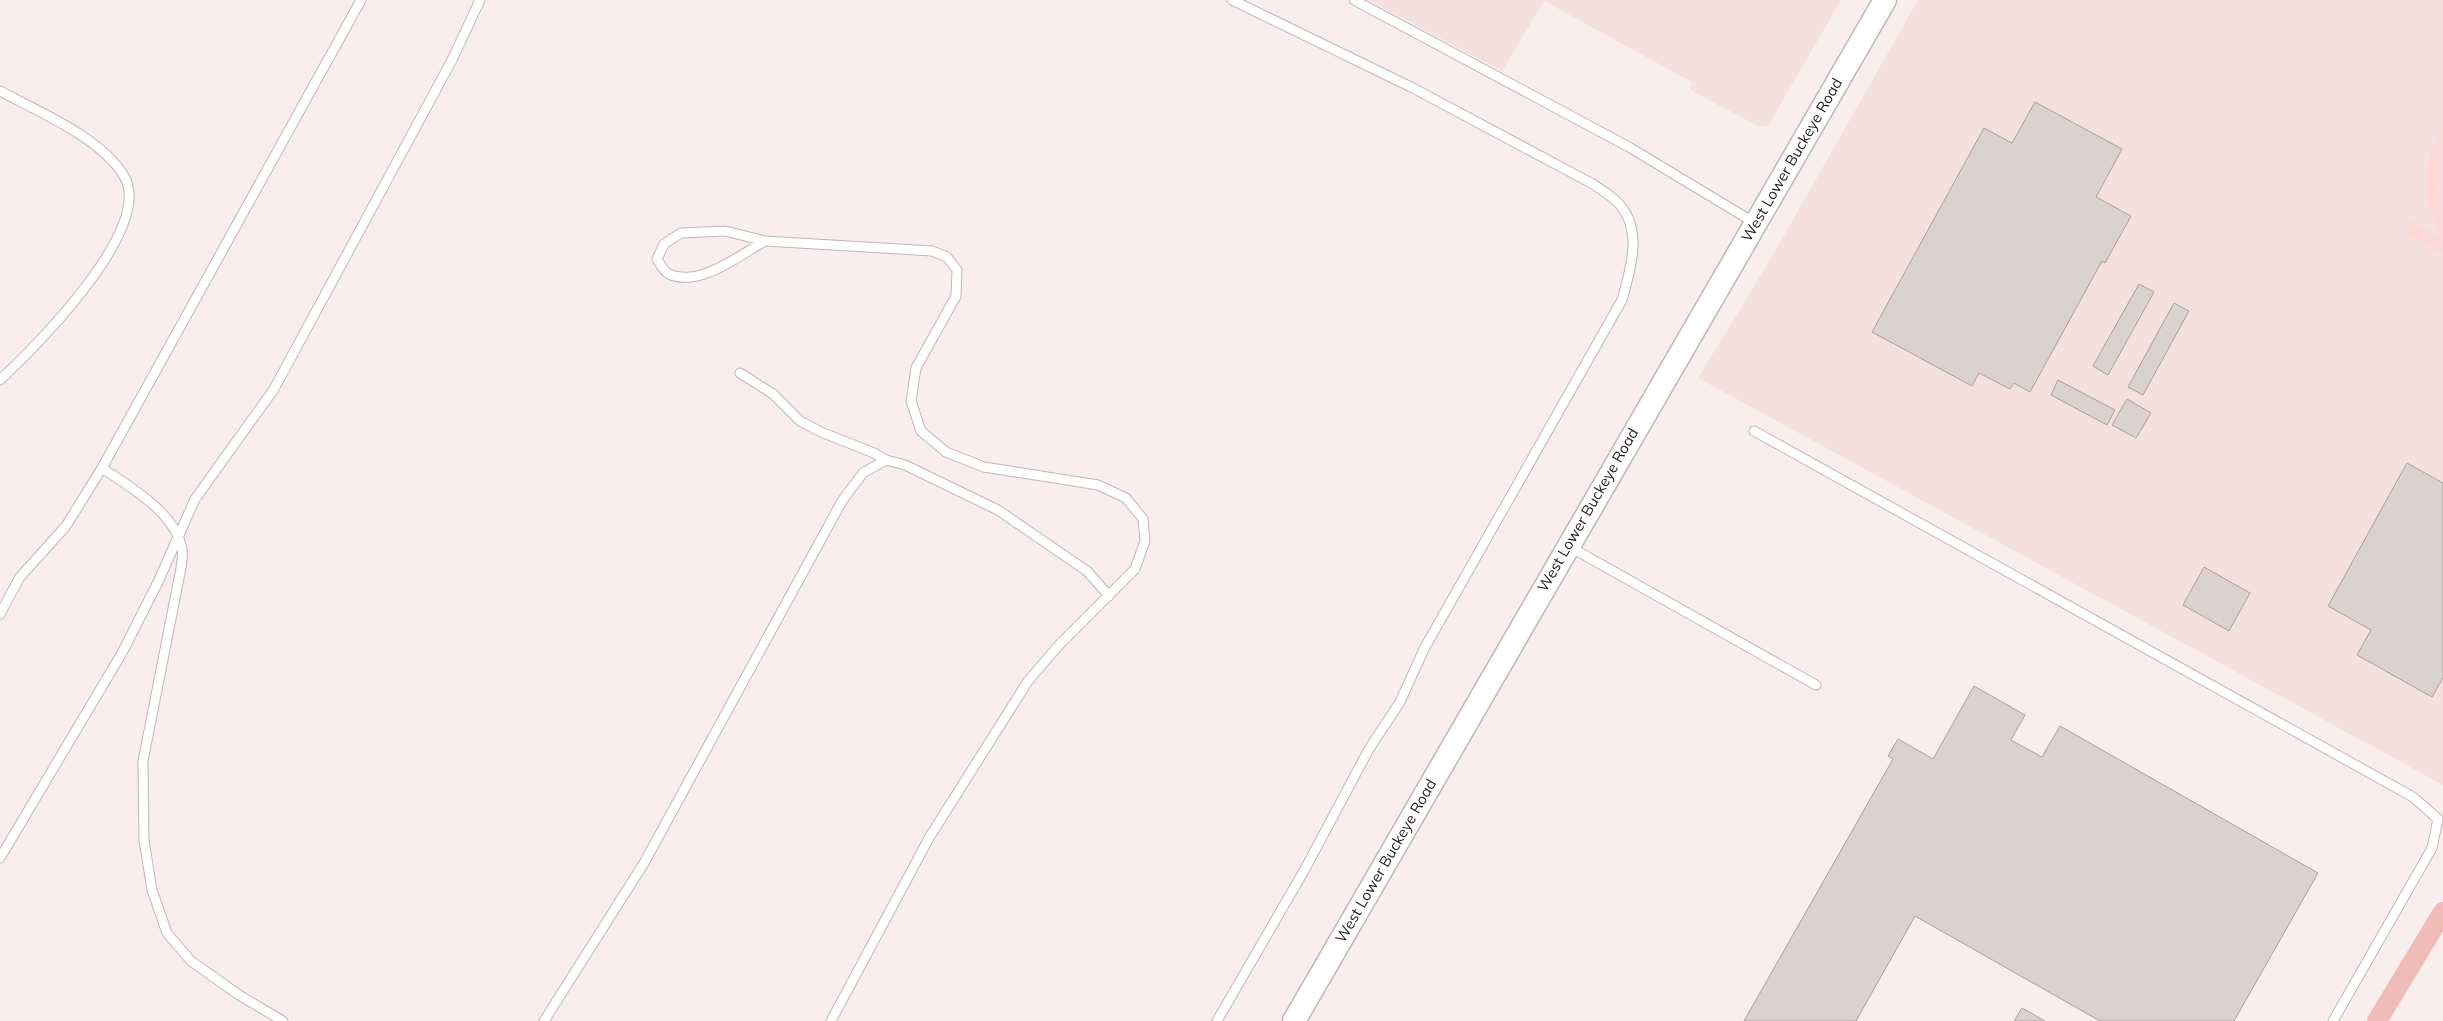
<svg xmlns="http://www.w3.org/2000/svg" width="2443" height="1021" viewBox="0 0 2443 1021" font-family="Mulish,sans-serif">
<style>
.built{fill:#f4e0df}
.green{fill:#fad9d6}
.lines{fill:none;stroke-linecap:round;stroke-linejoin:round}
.canal{stroke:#efbcb8;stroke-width:20}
.building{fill:#dbd1d0;stroke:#a99f9e}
.service-casing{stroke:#c0b6b5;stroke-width:11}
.secondary-casing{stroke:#c0b6b5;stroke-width:25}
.service{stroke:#fff;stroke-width:9}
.secondary{stroke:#fff;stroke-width:22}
.labels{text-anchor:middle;stroke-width:4;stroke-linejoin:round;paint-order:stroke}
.street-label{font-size:15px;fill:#1d1a19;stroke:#fff}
</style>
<rect width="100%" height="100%" fill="#f9eeed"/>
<path class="built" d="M1368 0H1841L1768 126 1760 127 1690 90 1692 82 1544 1 1502 71Z
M1918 0H2443V785L1698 378 1770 260Z"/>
<path class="green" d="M2443 126V154L2438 186 2443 211V238C2421 204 2422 161 2443 126Z
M2411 221 2443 238V254L2405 233Z"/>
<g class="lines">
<path class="canal" d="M2377 1021 2443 912"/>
</g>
<path class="building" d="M2035 102 2122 149 2096 197 2131 216 2105 263 2102 261 2030 392 2014 383 2010 389 1979 373 1972 386 1872 332 1984 128 2012 143Z
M2139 284 2154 292 2108 375 2093 366Z
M2174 303 2189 311 2143 395 2128 387Z
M2058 380 2115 410 2107 425 2051 395Z
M2127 399 2151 413 2136 438 2112 425Z
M2407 463 2443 483V678L2432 697 2357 655 2371 630 2328 606Z
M2204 567 2250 593 2229 631 2183 605Z
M1974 686 2025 715 2011 740 2042 757 2060 726 2318 873 2234 1021H2100L1915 916 1856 1021H1744L1893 759 1888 756 1898 739 1933 759Z
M2022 1008 2045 1021H2014Z"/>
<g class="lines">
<defs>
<path id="service" d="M1354 0 1629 147 1755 223
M0 91C39 112 100 137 124 176 155 228 36 346 0 380
M765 241C740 255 699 288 669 274 664 272 660 264 657 259L664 244 681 233 725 231 765 241 932 251 947 257 957 270 956 296 916 368 911 401 921 431 946 452 984 467 1098 485 1126 498 1143 519 1145 541 1135 569 1059 645 1028 681 929 838 831 1021
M740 373 773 394 800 421 821 432 874 453 886 460
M1754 431 2413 797 2438 819 2432 848 2333 1021
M102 468C130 487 175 512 182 549 183 555 182 562 181 568L143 761 144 840 152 890 167 933 191 961 239 995 283 1021
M1570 547 1816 685
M0 614 20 577 66 526 102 468 361 0
M0 858 122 653 158 582 195 499 274 389 452 60 480 0
M544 1021 644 863 842 501 863 473 886 460 905 465 998 510 1087 571 1109 596
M1217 1021 1305 869 1369 749 1400 702 1424 649 1622 300C1631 268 1644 227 1616 201 1609 194 1599 188 1591 183L1413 88 1232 0"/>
<path id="secondary" d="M1294 1021 1885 0"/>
</defs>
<use href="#service" class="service-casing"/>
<use href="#secondary" class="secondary-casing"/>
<use href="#service" class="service"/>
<use href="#secondary" class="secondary"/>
</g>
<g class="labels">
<g class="street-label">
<text transform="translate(1792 160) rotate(-60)" y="5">West Lower Buckeye Road</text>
<text transform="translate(1588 510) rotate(-60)" y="5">West Lower Buckeye Road</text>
<text transform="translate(1386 861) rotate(-60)" y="5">West Lower Buckeye Road</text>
</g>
</g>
</svg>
